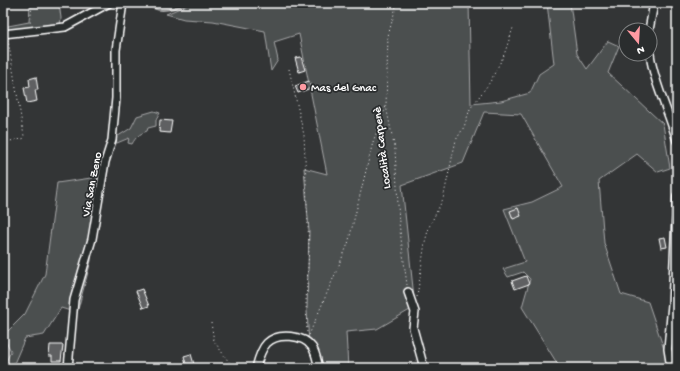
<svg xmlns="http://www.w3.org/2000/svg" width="680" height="371" viewBox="0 0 680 371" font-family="'Gochi Hand',sans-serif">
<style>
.green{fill:#4c4f50;stroke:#a6a7a8}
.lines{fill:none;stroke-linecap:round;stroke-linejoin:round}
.stream{stroke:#abacad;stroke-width:1.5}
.building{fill:#5f6162;stroke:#fff}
.minor-casing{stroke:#fff;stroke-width:10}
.path{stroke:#fff;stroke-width:1;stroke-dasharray:1 3;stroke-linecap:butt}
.minor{stroke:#2a2d2e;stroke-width:7}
.poi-dot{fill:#ff9aa2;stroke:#2a2d2e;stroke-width:1.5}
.labels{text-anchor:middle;stroke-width:3.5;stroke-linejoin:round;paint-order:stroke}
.poi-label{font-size:12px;fill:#fff;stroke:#2a2d2e;text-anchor:start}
.street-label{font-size:12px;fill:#fff;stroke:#2a2d2e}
</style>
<rect width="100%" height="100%" fill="#333536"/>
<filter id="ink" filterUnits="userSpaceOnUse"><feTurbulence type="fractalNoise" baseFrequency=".025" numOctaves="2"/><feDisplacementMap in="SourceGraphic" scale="8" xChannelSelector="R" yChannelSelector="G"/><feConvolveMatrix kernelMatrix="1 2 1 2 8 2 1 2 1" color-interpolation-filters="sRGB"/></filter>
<g filter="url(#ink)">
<path class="green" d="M24 3H59L61 18 60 26 3 33V27L29 22 30 5Z
M148 3 166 6 176 3H184C173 8 157 15 148 3Z
M192 3H469L471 104 501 101 530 93 539 74 554 64 547 3H570L577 54 587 69 608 41 619 46 608 73 663 124 670 168 658 172 637 154 599 181 604 243 621 294 648 302 668 361 677 287V368H560L522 307 530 279 523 272 508 277 503 269 525 262 504 209 532 202 563 187 521 114 484 112 463 163 402 185 415 307 377 329 346 332 348 368H318L309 345 307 310 309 231 304 168 327 174 299 34 274 42 278 60 271 71 265 31 213 21 184 19 166 14Z
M154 111 160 113 156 120V126L148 128 147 131C139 134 136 137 132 144L128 143 129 138 117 143 113 142 115 138 131 128 137 116Z
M98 177 91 261 77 313 61 308 44 335 25 338 12 368H3L11 351 3 336 25 314 45 274 57 183Z"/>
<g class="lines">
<path class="stream" d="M147 3C157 16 175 9 187 3"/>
</g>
<path class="building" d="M301 57 305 70 299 72 295 58Z
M36 77 38 90H35L37 101 27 103 24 88 30 87 29 79Z
M309 81 311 88 298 93 295 86Z
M160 120 172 121 170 133 159 132Z
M518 208 521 216 513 219 510 211Z
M665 237 667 247 661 248 659 238Z
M526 276 529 284 515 289 512 281Z
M142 289 149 306 143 308 136 291Z
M50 345H63L61 361H52V356H49Z
M191 354 195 368H187L184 356Z"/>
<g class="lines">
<defs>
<path id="minor" d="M649 30 654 3
M3 34 65 27 109 3
M650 54C654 84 669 112 677 141
M408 292 415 312 413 328 424 368
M68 368 74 300 92 239 105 162 112 140 116 98V50L123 3
M256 368C258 360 261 349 267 343 278 332 304 335 312 347 316 353 317 361 319 368
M671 368 668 349 672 304 677 196"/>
</defs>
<use href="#minor" class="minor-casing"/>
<path class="path" d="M29 3 32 6 30 24
M397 3 388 36 386 106 395 150 399 223 407 285
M289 69 304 135 309 249 306 301 307 335
M3 142 23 139 24 136 8 40
M417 297 425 242 429 227 443 199 456 140 464 127 470 109 490 82 504 55 513 28
M211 323 214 341 233 368
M309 335 348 244 373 142 386 106"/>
<use href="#minor" class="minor"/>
</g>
</g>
<circle class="poi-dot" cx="303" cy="87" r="4"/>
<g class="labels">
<g class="poi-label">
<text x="311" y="91">Mas del Gnac</text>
</g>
<g class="street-label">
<text transform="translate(381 148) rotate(-97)" y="4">Località Carpenè</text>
<text transform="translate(91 184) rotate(-79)" y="4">Via San Zeno</text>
</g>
</g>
<rect width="680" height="371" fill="none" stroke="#2a2d2e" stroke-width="16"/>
<rect x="8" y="8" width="664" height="355" fill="none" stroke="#fff" stroke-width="1.5" filter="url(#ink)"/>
<g transform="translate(638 42) rotate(162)"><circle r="19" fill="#2a2d2e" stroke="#7f8182"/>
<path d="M0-3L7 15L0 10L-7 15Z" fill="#ff9aa2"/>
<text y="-6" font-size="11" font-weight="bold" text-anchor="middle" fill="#ffffff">N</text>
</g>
</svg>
